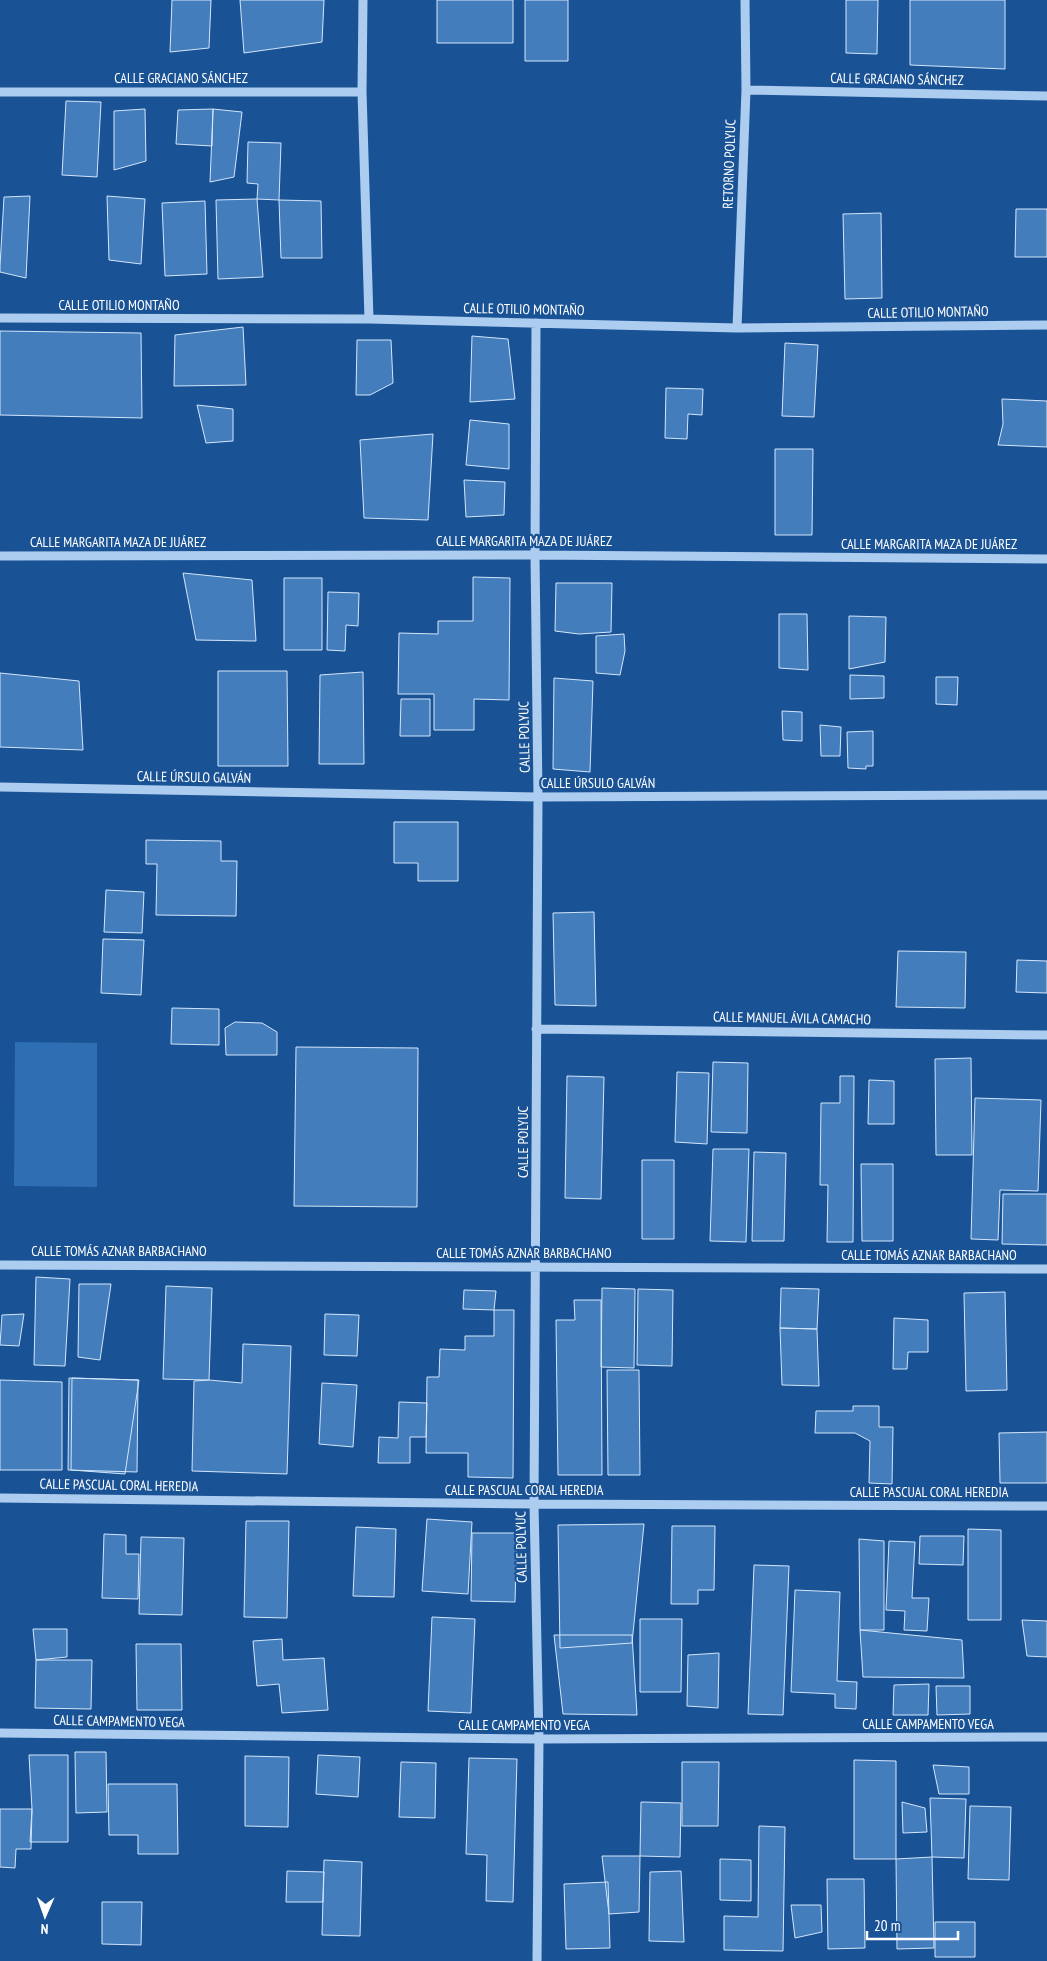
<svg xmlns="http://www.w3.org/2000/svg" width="1047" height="1961" viewBox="0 0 1047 1961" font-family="'PT Sans Narrow',sans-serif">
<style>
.green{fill:#2e6eb3}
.building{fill:#437dbc;stroke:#d3e6fb}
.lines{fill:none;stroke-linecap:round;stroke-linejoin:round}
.minor{stroke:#adcdf0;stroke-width:9}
.labels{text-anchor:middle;stroke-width:4.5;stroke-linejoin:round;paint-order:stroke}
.street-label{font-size:14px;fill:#fff;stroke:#1a5395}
</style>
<rect width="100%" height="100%" fill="#1a5395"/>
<path class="green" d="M15 1042 97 1043V1187L14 1186Z"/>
<path class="building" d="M172 0H211L209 48 170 52Z
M240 0H324L322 42 244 53Z
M437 0H513V43H437Z
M525 0H568V61H525Z
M846 0H878L877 54 846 53Z
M910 0H1005V69L910 65Z
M66 101 101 102 97 177 62 175Z
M145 109 146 161 114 170V111Z
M213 109 242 112 234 177 210 182Z
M213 109 212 146 176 144 178 110Z
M248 142 281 143 279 200 257 199 258 184 247 183Z
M30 196 26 278 0 272V266L4 197Z
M107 196 145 199 141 264 109 260Z
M257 199 263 277 218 279 216 200Z
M279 200 321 201 322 258H281Z
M205 201 207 274 165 276 162 203Z
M1016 209H1047V257H1015Z
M881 213 882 298 845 299 843 214Z
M243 327 246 385 174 386 175 335Z
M0 331 141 333 142 418 0 415Z
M472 336 508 339 515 399 470 402Z
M357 340H391L393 383 370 395H356Z
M785 343 818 345 814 417 782 416Z
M666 388 703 389 702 415 688 414 687 439 665 438Z
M1002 399 1047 401V447L998 445 1003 424Z
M197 405 233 409V441L206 443Z
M470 420 509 424V469L466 465Z
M433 434 428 520 364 518 360 440Z
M775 449H813L812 535H775Z
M464 480 505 482 504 515 466 517Z
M183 573 252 580 256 641 196 640Z
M473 577 510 578 509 700 474 699V730H434V694H398L399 633 438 634V621H473Z
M284 578H322V650H284Z
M556 583H612L611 632 579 634 555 631Z
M328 592 359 593 358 626 346 625 345 651 327 650Z
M779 614H807L808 670 779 668Z
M849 616 886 617 885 662 849 669Z
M624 634 625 651 620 675 596 673V636Z
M218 671H287L288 766H218Z
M363 672 364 764H319L320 675Z
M0 673 79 681 83 750 0 747Z
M850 675 884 676V698L850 699Z
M936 677H958L957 705 936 704Z
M554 678 593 681 590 772 553 769Z
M401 699H430V736H400Z
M782 711 802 712V741L783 740Z
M820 725 841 727 840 756H821Z
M873 731V766H866V769L848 768 847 732Z
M394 822H458V881H418V863H394Z
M146 840 221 841V861H237L236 916 156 915 157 864H146Z
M106 890 144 892 142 933 104 932Z
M594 912 596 1006 555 1005 553 913Z
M103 939 144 940 141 995 101 993Z
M898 951 966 952 965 1008 896 1007Z
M1017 960 1047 961V993L1016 992Z
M172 1008 219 1009V1045L171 1044Z
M235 1022 262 1023 277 1032V1055H226L225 1028Z
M296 1047 418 1048 417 1207 294 1206Z
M971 1058 972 1155H936L935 1059Z
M713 1062 748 1063 747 1133 711 1132Z
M677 1072 709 1073 707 1144 675 1142Z
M567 1076 604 1077 601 1199 565 1198Z
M840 1076H854L853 1242H827L828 1185H820L821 1103H840Z
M869 1080 894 1081V1124H868Z
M975 1098 1041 1100 1038 1191 1000 1190 998 1240 971 1239Z
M713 1149H749L746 1242 710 1241Z
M754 1152 786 1153 784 1241H752Z
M642 1160H674V1239H642Z
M861 1164H893V1241H862Z
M1003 1194H1047V1245L1002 1244Z
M36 1277 70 1279 65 1366 34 1365Z
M79 1284H111L100 1360 78 1357Z
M166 1286 212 1288 209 1380 163 1379Z
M602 1288 635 1289 634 1368 601 1367Z
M781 1288 819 1289 817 1329 780 1328Z
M638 1289 673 1290 672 1366 637 1365Z
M464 1290 496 1291 494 1310 463 1309Z
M1005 1292 1007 1390 966 1391 964 1293Z
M574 1300H601L602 1475H558L556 1320H575Z
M494 1310H514L513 1478 468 1477V1453H426L427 1377H439L440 1349 465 1350V1336H494Z
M24 1314 19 1346 0 1345 2 1315Z
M325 1314 359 1315 357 1356 324 1355Z
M894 1318 928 1320V1352H908L907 1369H893Z
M780 1328 817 1329 819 1386 782 1385Z
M243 1344 291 1346 287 1474 192 1471 194 1381 209 1380 242 1383Z
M607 1370H639L640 1475H608Z
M69 1378 138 1380 137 1472 68 1470Z
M72 1378 139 1380 125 1474 71 1470Z
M0 1380 62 1382V1470H0Z
M322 1383 357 1385 353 1447 319 1444Z
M399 1402 427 1403 426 1437H410V1463H378L379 1437 398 1438Z
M853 1406H879V1427H893L892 1484 869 1483 870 1441 855 1433H815L816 1411H853Z
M1047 1432V1483H1000L999 1433Z
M427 1519 472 1522 468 1594 422 1591Z
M246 1521H289L287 1618 244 1617Z
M644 1524 632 1643 560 1648 558 1525Z
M672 1526H715L714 1590H698V1604H671Z
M356 1527 396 1529 394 1597 353 1596Z
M968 1529 1001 1530V1620H968Z
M472 1533H517L515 1602 471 1601Z
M104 1534 126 1535V1554H139L138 1599 102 1598Z
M920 1536H964L963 1565 919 1564Z
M141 1537 184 1538 182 1615 139 1614Z
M859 1539 884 1541V1630H860Z
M889 1541 915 1542 912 1598H929L927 1631 904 1630 905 1611 886 1610Z
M754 1565 789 1566 783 1715 748 1714Z
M795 1590 840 1592 837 1681 857 1682 856 1709 835 1708V1694L791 1692Z
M432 1617 475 1619 471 1713 428 1711Z
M640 1619H682L681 1692H640Z
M1022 1620 1047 1621V1657L1027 1656Z
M33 1629H67V1657L36 1660Z
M860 1630 962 1640 964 1678 863 1677Z
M554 1635H632L637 1715 563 1714Z
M282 1639 283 1660 324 1658 328 1710 282 1713 279 1684 257 1686 253 1641Z
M136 1644H181L182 1710H137Z
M719 1653 718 1708 687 1706 688 1655Z
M36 1660H92L91 1709 35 1708Z
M929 1684 928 1715H893L894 1685Z
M936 1686H970V1714L937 1715Z
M75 1752H106L107 1812 76 1813Z
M29 1755H68V1842H30L32 1809Z
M318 1755 360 1757 358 1797 316 1794Z
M245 1756 289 1757 288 1827 245 1826Z
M469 1758 517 1759 513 1902 486 1901 487 1855 466 1854Z
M854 1760 896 1761V1859H854Z
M401 1762 436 1763 435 1818 399 1817Z
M682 1762H719L718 1826H682Z
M933 1765 969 1767V1794H939Z
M108 1784H177L178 1854H138V1835H109Z
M930 1798 966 1799 964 1858 932 1857Z
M641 1802 681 1803 680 1857 640 1856Z
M902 1802 925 1808 927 1832 903 1833Z
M970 1806 1011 1807 1009 1880 968 1879Z
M0 1809H32L31 1849H16L15 1868 0 1867Z
M759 1826 785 1827 783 1951 724 1950V1916L758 1917Z
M602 1856H640L639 1912 609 1914Z
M932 1857 934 1948 897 1949 896 1859Z
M720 1859 751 1860V1901L720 1900Z
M324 1860 362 1862 360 1936 322 1935Z
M287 1871 324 1872 323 1902H286Z
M681 1871 684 1942 649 1941 650 1872Z
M827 1879H864L865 1948 828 1949Z
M608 1882 610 1948 566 1949 564 1884Z
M102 1902H142L141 1945 102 1944Z
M791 1905H821L822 1932 795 1938Z
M935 1922H975V1957H935Z"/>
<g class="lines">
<path class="minor" d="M363 0 362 92 369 319
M746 90 1047 96
M0 92H362
M0 318 369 319 737 328 1047 325
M536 323 535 555 538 797 534 1504 539 1739 537 1961
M737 328 746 90 745 0
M0 556 535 555 1047 559
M0 787 538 797 1047 795
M536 1029 1047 1035
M0 1265 1047 1269
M0 1498 534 1504 1047 1506
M0 1733 539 1739 1047 1737"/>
</g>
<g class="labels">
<g class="street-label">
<text x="181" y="83">CALLE GRACIANO SÁNCHEZ</text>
<text transform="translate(897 79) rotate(1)" y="5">CALLE GRACIANO SÁNCHEZ</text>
<text transform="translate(729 164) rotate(-88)" y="5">RETORNO POLYUC</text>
<text x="119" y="310">CALLE OTILIO MONTAÑO</text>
<text transform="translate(524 309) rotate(1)" y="5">CALLE OTILIO MONTAÑO</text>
<text transform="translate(928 312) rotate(-1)" y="5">CALLE OTILIO MONTAÑO</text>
<text x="524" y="546">CALLE MARGARITA MAZA DE JUÁREZ</text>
<text x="118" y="547">CALLE MARGARITA MAZA DE JUÁREZ</text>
<text x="929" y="549">CALLE MARGARITA MAZA DE JUÁREZ</text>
<text transform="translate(524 737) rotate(-91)" y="5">CALLE POLYUC</text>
<text transform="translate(194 777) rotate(1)" y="5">CALLE ÚRSULO GALVÁN</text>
<text x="598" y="788">CALLE ÚRSULO GALVÁN</text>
<text transform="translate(792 1018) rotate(1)" y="5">CALLE MANUEL ÁVILA CAMACHO</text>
<text transform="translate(523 1142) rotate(-90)" y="5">CALLE POLYUC</text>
<text x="119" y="1256">CALLE TOMÁS AZNAR BARBACHANO</text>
<text x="524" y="1258">CALLE TOMÁS AZNAR BARBACHANO</text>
<text x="929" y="1260">CALLE TOMÁS AZNAR BARBACHANO</text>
<text transform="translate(119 1485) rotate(1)" y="5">CALLE PASCUAL CORAL HEREDIA</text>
<text x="524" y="1495">CALLE PASCUAL CORAL HEREDIA</text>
<text x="929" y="1497">CALLE PASCUAL CORAL HEREDIA</text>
<text transform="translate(521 1547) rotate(-91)" y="5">CALLE POLYUC</text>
<text transform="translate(119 1721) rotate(1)" y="5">CALLE CAMPAMENTO VEGA</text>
<text x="928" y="1729">CALLE CAMPAMENTO VEGA</text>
<text x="524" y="1730">CALLE CAMPAMENTO VEGA</text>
</g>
</g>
<g transform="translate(45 1916) rotate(182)" stroke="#1a5395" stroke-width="4" paint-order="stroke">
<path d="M0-4L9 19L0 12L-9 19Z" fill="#ffffff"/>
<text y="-8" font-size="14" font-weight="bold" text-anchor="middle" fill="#ffffff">N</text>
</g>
<path d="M867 1931v8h91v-8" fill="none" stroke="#ffffff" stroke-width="2.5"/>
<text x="874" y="1931" font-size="15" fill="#ffffff" stroke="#1a5395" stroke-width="4" paint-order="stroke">20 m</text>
</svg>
